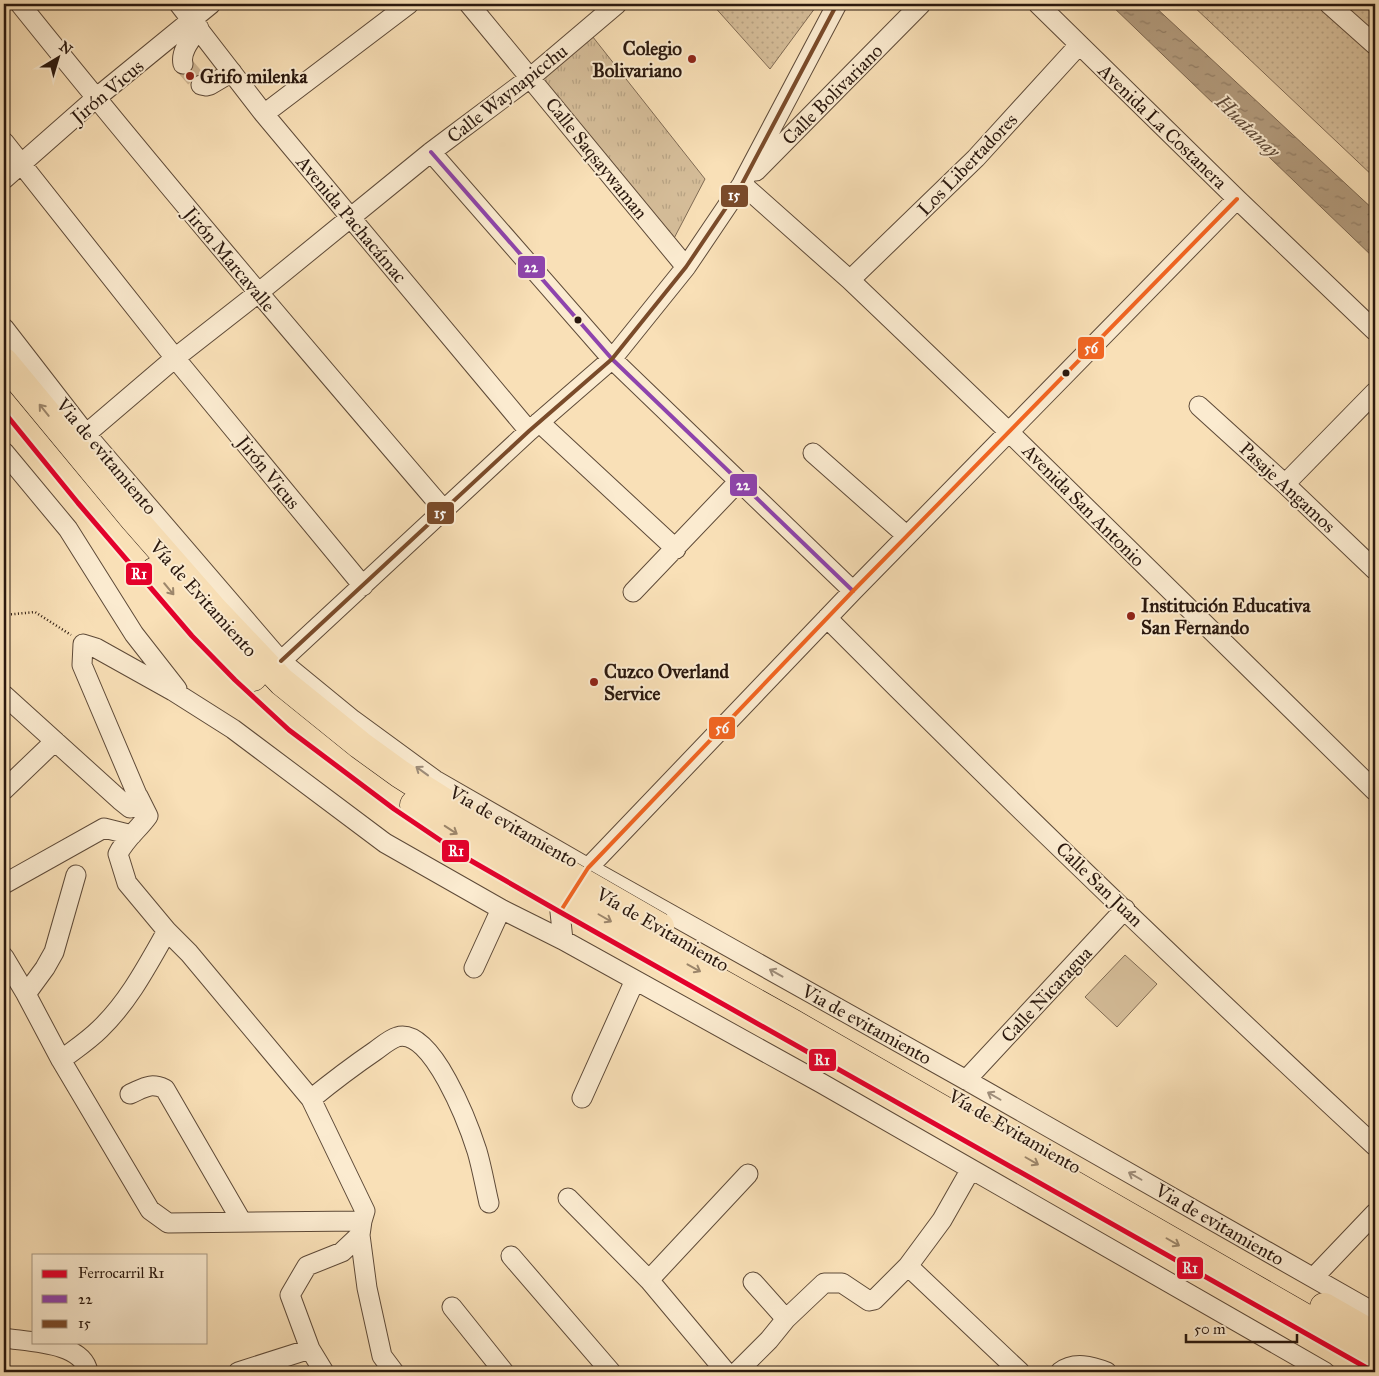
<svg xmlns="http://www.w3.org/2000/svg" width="1379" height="1376" viewBox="0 0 1379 1376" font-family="'IM FELL Great Primer',serif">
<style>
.grass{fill:url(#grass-dots);stroke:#806b54}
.park{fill:url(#park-tufts);stroke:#806b54}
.pitch{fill:#d6be9a;stroke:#806b54}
.water{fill:url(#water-ripples);stroke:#7c6751}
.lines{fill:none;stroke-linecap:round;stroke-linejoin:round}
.minor-tunnel{stroke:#d0b895;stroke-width:19;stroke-dasharray:19 9;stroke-linecap:butt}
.minor-casing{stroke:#5e4a38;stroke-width:21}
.highway-casing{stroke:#2a180e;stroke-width:29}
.path{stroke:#2a180e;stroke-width:2.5;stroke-dasharray:1 2.5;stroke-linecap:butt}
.minor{stroke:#fbebd0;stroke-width:19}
.highway{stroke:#f9e0b7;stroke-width:28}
.highway-bridge-casing{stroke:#2a180e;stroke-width:29;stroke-linecap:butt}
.highway-bridge{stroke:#f9e0b7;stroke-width:28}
.bus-1-casing{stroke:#fbebd0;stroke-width:8}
.bus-2-casing{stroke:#fbebd0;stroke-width:8}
.bus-3-casing{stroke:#fbebd0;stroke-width:8}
.bus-1{stroke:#8e44ad;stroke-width:4}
.bus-2{stroke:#7a4b2a;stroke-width:4}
.bus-3{stroke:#f26522;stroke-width:4}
.rail-1-casing{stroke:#fbebd0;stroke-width:9}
.rail-1{stroke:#e4002b;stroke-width:5}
.oneway{stroke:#9c866b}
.oneway2{stroke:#9d8c79}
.poi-dot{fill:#8f2418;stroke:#fbebd0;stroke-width:2}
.bus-dot{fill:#2a180e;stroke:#fbebd0;stroke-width:2}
.labels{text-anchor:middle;stroke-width:4;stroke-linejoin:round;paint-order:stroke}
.poi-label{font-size:19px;font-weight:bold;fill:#2a180e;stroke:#fbebd0;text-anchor:start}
.street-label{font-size:19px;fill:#2a180e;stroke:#fbebd0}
.water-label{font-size:20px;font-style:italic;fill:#614d3b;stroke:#fbebd0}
.line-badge{stroke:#fbebd0;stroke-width:2}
.badge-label{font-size:14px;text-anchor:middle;font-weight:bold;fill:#fff}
</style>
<defs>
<pattern id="grass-dots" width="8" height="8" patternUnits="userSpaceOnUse" patternTransform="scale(1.25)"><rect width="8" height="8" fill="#d6be9a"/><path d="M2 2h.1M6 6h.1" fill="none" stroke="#b8a384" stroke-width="1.8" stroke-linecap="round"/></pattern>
<pattern id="park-tufts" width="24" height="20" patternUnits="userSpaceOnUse" patternTransform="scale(1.25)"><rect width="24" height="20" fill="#d6be9a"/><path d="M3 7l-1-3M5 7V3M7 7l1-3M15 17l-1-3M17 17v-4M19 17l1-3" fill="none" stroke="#b8a384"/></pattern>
<pattern id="water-ripples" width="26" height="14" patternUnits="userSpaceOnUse" patternTransform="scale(1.25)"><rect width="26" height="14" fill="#b39c7e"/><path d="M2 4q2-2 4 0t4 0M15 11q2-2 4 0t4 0" fill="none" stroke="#927e66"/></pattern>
</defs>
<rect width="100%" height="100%" fill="#f9e0b7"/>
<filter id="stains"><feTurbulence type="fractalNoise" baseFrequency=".004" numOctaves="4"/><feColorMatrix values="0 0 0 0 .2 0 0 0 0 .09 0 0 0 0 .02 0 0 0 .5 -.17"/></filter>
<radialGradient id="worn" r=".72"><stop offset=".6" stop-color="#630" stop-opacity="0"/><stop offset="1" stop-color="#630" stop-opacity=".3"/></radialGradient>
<path class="grass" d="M712 4H818L770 69Z
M1191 4H1375V178Z"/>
<path class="park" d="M585 27 705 179 670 246 529 75Z"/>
<path class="pitch" d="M1125 955 1157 984 1117 1027 1085 997Z"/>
<path class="water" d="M1110 4H1152L1375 211V259Z"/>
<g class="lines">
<path class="minor-tunnel" d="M183 64 201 85"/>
<defs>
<path id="minor" d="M20 4C158 176 301 343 444 510
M179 4 264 114 529 431
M469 4 686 267
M1038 4 1237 199 1375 331
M1329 4 1375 45
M183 64C180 51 192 38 199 28
M201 85 206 86 210 85 232 72
M264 114 409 4
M4 142 175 358 363 586
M431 152 612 359 853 591
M756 171 921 4
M4 179 96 98 211 4
M742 184 850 280 1010 433 1375 791
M850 280 976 158 1079 45
M4 328 86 434 281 661 353 720 435 780 588 868 966 1080 1375 1313
M1199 406 1285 484 1375 570
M539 422 676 549
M86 434 175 358 258 293 431 152 531 77 617 4
M4 452 68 529 134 634 177 689
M813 453 907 536
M1285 484 1375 392
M633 592 738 482
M827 618C1006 798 1189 974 1375 1146
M281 661 529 431 612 359 686 267 742 184 837 4
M4 695 120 800 130 808 141 804 82 665 83 644 96 648 173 691 233 729 385 843 501 909 563 940 821 1083 1325 1372
M4 790 55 741
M4 884 104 828 132 835
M563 940 560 912 588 868 853 591 1237 199
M4 957 26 994 61 1060 150 1210 168 1223 362 1221 365 1211 311 1099 189 953 167 931 127 883 118 854C125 839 139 829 148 816L138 796
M474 968 501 909
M26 994 45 968 54 952 76 875
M61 1060C74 1050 88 1041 100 1029 129 1001 147 966 167 931
M966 1080 1125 909
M130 1094C144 1088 150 1082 165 1089L242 1222
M582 1098 635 980
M311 1099C332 1082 353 1066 375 1051 382 1046 390 1039 397 1037 432 1026 469 1126 477 1151 482 1168 485 1186 489 1203
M568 1198 649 1280 726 1372
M360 1235 367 1288 382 1356 394 1372
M511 1256 611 1372
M908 1266 1020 1372
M1314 1277 1375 1213
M649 1280 748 1174
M753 1282 786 1319
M452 1307 504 1372
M4 1338C28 1342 83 1342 88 1372
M310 1349 290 1295 307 1266 342 1252 360 1235 362 1221
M238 1372 310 1349 324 1372
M737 1372 769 1340 786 1319 824 1283H842L869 1301 874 1300 908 1266 942 1220 971 1169
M1060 1372C1074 1361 1092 1366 1107 1372"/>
<path id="highway" d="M4 362 134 519 212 608 282 682 360 745 400 774 471 819 528 851
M155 571 203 629 253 677
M414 805 463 837 517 868
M651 944 792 1023 1375 1358
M1324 1307 1375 1336"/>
</defs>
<use href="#minor" class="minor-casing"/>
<use href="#highway" class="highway-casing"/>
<path class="path" d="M4 615 35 612 71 635"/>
<use href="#minor" class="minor"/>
<use href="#highway" class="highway"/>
<defs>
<path id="highway-bridge" d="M528 851 660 927
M517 868 651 944"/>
</defs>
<use href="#highway-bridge" class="highway-bridge-casing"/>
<use href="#highway-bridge" class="highway-bridge"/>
<defs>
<path id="bus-1" d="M431 152 612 359 853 591"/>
<path id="bus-2" d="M281 661 529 431 612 359 686 267 742 184 837 4"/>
<path id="bus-3" d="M560 912 588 868 853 591 1237 199"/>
</defs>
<use href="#bus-1" class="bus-1-casing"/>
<use href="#bus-2" class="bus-2-casing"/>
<use href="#bus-3" class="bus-3-casing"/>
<use href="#bus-1" class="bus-1"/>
<use href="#bus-2" class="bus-2"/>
<use href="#bus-3" class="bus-3"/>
<defs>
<path id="rail-1" d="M4 412 78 503 192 636 235 680 289 730 394 809 468 859 560 912 1374 1372"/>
</defs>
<use href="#rail-1" class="rail-1-casing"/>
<use href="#rail-1" class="rail-1"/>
</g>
<defs><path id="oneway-shaft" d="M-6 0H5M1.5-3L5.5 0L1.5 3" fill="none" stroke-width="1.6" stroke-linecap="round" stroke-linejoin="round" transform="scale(1.25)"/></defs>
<g class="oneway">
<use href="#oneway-shaft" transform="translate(44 410) rotate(-129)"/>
<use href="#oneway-shaft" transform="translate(169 589) rotate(50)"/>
<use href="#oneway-shaft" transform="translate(451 830) rotate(33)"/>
<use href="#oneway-shaft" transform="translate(605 918) rotate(30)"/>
<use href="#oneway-shaft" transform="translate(694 968) rotate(29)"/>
<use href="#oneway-shaft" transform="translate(1032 1161) rotate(30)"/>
<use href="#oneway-shaft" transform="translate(1173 1242) rotate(30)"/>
</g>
<g class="oneway2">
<use href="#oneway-shaft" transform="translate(422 771) rotate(-144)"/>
<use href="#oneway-shaft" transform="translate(776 973) rotate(-151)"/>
<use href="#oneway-shaft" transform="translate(994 1096) rotate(-150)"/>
<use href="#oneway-shaft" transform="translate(1135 1176) rotate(-150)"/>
</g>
<g class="poi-dot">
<circle cx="692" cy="59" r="5"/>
<circle cx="190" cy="76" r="5"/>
<circle cx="1131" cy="616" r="5"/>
<circle cx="594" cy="682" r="5"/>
</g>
<g class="bus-dot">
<circle cx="578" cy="320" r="4.5"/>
<circle cx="1066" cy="373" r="4.5"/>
</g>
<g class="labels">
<g class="poi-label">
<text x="682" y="55" text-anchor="end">Colegio<tspan x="682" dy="22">Bolivariano</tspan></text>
<text x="200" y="83">Grifo milenka</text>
<text x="1141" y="612">Institución Educativa<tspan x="1141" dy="22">San Fernando</tspan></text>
<text x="604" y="678">Cuzco Overland<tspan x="604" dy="22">Service</tspan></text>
</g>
<g class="street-label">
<text transform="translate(107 91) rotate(-40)" y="7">Jirón Vicus</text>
<text transform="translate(507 93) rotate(-38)" y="7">Calle Waynapicchu</text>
<text transform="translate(832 94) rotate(-45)" y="7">Calle Bolivariano</text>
<text transform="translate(1163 126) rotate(44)" y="7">Avenida La Costanera</text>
<text transform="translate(597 158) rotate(51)" y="7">Calle Saqsaywaman</text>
<text transform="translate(967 164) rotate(-46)" y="7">Los Libertadores</text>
<text transform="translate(352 219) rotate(50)" y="7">Avenida Pachacámac</text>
<text transform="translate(230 259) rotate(50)" y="7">Jirón Marcavalle</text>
<text transform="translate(107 456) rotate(50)" y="7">Via de evitamiento</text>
<text transform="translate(269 472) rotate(51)" y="7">Jirón Vicus</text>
<text transform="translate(1288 487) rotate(43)" y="7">Pasaje Angamos</text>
<text transform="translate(1084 505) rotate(45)" y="7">Avenida San Antonio</text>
<text transform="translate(204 598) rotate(48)" y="7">Vía de Evitamiento</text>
<text transform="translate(514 826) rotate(30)" y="7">Via de evitamiento</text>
<text transform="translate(1100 884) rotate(44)" y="7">Calle San Juan</text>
<text transform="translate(663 929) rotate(30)" y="7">Vía de Evitamiento</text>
<text transform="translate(1046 994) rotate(-47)" y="7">Calle Nicaragua</text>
<text transform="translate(867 1024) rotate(29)" y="7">Via de evitamiento</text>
<text transform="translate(1015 1131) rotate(30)" y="7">Vía de Evitamiento</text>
<text transform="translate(1220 1224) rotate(30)" y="7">Via de evitamiento</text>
</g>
<g class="water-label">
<text transform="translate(1248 126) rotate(44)" y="7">Huatanay</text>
</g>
</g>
<g class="line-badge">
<rect x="720" y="184" width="29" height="24" rx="5" fill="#7a4b2a"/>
<rect x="517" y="255" width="29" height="24" rx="5" fill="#8e44ad"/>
<rect x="1077" y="336" width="28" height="24" rx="5" fill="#f26522"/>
<rect x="729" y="473" width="29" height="24" rx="5" fill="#8e44ad"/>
<rect x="426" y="501" width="29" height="24" rx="5" fill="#7a4b2a"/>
<rect x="125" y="562" width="28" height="24" rx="5" fill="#e4002b"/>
<rect x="708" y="716" width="28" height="24" rx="5" fill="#f26522"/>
<rect x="441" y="839" width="29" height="24" rx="5" fill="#e4002b"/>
<rect x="808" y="1048" width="29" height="24" rx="5" fill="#e4002b"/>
<rect x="1176" y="1256" width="28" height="24" rx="5" fill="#e4002b"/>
</g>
<g class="badge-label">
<text x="734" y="200">15</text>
<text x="531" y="272">22</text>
<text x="1091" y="353">56</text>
<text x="743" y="490">22</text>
<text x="440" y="518">15</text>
<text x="139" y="579">R1</text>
<text x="722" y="733">56</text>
<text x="456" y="856">R1</text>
<text x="822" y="1065">R1</text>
<text x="1190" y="1273">R1</text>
</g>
<rect width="1379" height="1376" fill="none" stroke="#f9e0b7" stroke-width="20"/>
<rect x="5" y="5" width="1369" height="1366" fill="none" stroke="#2a180e" stroke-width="2.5"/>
<rect x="10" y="10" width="1359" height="1356" fill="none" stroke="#2a180e"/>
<rect x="32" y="1254" width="175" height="90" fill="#fbebd0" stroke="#a79782"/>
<rect x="42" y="1270" width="25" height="8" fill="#e4002b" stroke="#a79782"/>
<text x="78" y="1278" font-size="15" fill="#2a180e">Ferrocarril R1</text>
<rect x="42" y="1295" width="25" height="8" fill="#8e44ad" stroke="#a79782"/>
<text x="78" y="1304" font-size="15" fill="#2a180e">22</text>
<rect x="42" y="1320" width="25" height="8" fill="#7a4b2a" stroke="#a79782"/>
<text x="78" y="1328" font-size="15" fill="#2a180e">15</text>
<g transform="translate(58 58) rotate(38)" stroke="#fbebd0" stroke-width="4" paint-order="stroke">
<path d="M0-4L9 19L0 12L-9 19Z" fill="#2a180e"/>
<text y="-8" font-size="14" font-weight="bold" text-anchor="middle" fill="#2a180e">N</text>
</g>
<path d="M1186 1334v8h111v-8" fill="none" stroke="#2a180e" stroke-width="2.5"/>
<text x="1194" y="1334" font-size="15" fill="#2a180e" stroke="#fbebd0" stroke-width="4" paint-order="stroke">50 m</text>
<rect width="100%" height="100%" filter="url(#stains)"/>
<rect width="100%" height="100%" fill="url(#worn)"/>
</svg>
